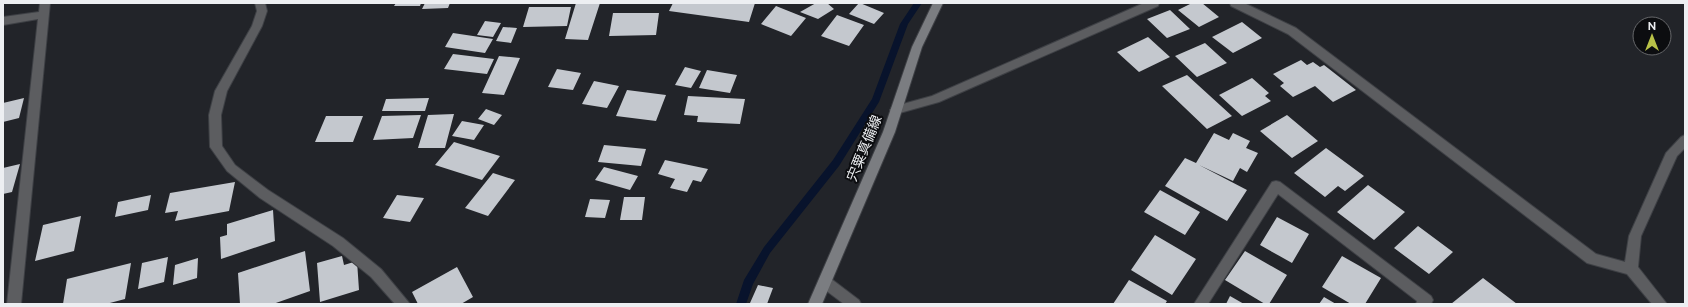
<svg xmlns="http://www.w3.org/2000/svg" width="1688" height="307" viewBox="0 0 1688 307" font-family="Raleway,'Noto Sans JP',sans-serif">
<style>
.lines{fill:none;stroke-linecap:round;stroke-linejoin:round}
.stream{fill:#08132c;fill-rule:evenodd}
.building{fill:#c4c8ce}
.street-casing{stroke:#3e4045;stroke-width:2}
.secondary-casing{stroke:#3e4045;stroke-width:2}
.street{fill:#5c5d60;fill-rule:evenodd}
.secondary{fill:#7b7d81;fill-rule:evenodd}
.labels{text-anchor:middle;stroke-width:4;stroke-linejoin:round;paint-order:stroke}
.street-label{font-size:14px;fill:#edeff2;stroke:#0c0d10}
</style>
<rect width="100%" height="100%" fill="#222429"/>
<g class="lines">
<path class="stream" d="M914 3H922L908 24 879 102 839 166 770 253 753 284 746 304H736L744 280 764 247 833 160 872 99 900 24Z"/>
</g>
<path class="building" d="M396 3H421L420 6H394Z
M425 3H450L448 8 422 9Z
M576 3H600L588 40 565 39Z
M673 3H755L749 22 669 11Z
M816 3H827L834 9 818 19 800 12Z
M859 3H860L884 13 874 24 849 14Z
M1192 3H1202L1219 17 1199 27 1178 10Z
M776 6 806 18 791 36 761 24Z
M529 7H571L567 26 523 27Z
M1170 10 1190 29 1167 38 1147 19Z
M613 13H659L656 35 609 36Z
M837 15 864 25 849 46 821 36Z
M485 21 501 23 493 37 477 35Z
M1242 22 1262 38 1233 53 1212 37Z
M503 27 517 28 511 43 496 41Z
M453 33 493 39 485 53 445 47Z
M1148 37 1170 57 1139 72 1117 52Z
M1205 43 1227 63 1197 77 1175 56Z
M453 54 494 59 487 74 444 69Z
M499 56 520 58 504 95 482 93Z
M1301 60 1307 65 1313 62 1320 67 1324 65 1356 90 1333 102 1315 86 1293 97 1280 86 1284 83 1273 74Z
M685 67 701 71 691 88 675 85Z
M557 69 581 73 573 90 548 87Z
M707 70 737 75 730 93 699 88Z
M1187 75 1232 116 1207 129 1162 86Z
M1252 78 1269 93 1265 96 1271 101 1242 116 1219 95Z
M594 81 619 86 607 108 582 104Z
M627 90 666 95 656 121 616 116Z
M688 96 745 99 740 124 697 122 698 116 684 115Z
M24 98 19 118 3 122V103Z
M429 98 425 111H382L386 99Z
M486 109 502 115 494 125 478 119Z
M454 114 445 148H418L428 115Z
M421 115 413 138 373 140 382 116Z
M1287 115 1318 141 1292 158 1260 131Z
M326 116H363L353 142H315Z
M462 121 484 125 474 140 452 136Z
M1214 133 1229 140 1233 133 1250 141 1246 148 1258 153 1247 172 1240 168 1233 181 1199 165 1247 190 1227 221 1165 186 1185 158 1196 163Z
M454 142 500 156 482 180 435 165Z
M604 145 646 149 641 166 598 162Z
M1326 148 1364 176 1345 191 1338 186 1325 197 1294 173Z
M665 160 708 169 701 182 693 180 687 192 670 188 675 179 658 174Z
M20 164 12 192 3 194V168Z
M604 167 638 176 630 190 595 180Z
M493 173 515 180 488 216 465 208Z
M235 182 229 211 175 221 178 211 165 213 170 193Z
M1368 185 1405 212 1374 240 1337 212Z
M1160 190 1200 212 1185 235 1144 212Z
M151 195 148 210 115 217 118 202Z
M397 195 424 198 410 222 383 218Z
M624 197H645L642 220H620Z
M590 199 610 200 605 218 585 217Z
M273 210 275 241 221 259 220 237 227 235V224Z
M81 216 74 251 35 261 43 225Z
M1277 217 1309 234 1292 263 1260 245Z
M1418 226 1453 252 1429 274 1394 248Z
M1155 235 1196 259 1172 295 1131 270Z
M305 251 310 291 273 304H240L238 273Z
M1245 251 1287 275 1269 304H1265L1225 280Z
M342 256 344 265 357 261 359 290 320 302 317 263Z
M1342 256 1381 278 1365 304H1351L1322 287Z
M168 257 164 282 138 289 142 263Z
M198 258 197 278 173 285 175 265Z
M131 263 125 299 106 304H63L67 279Z
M457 267 473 297 461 304H418L412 292Z
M1483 278 1517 304H1451Z
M1129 280 1167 301 1165 304H1113Z
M758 285 773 288 767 304 750 303Z
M1230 296 1244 304H1226Z
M1324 297 1336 304H1319Z"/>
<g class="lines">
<defs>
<path id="street" d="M40 3H50L21 304H7L38 19 3 25V17L39 12Z
M255 3H265L267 11 262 26 227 91 221 115 222 146 235 165 268 190 343 238 381 269 410 304H395L371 277 333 246 260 198 227 171 210 147 209 115 215 91 252 26 257 11Z
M1144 3H1159L1158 6 939 102 896 114 892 113 890 110 892 107 932 96Z
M1230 3H1244L1296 28 1596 254 1625 262 1629 236 1666 153 1681 137 1685 135V148L1677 156 1641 236 1638 267 1667 304H1652L1627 274 1587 263 1288 34 1231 6Z
M1276 181 1280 182 1431 296 1433 300 1431 304H1416L1417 301 1278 194 1208 304H1194L1272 182Z
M825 276 830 278 859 300 861 304H844L820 286 818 282 820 278Z"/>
<path id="secondary" d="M933 3H943L922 47 895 132 822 304H808L883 132 912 47Z"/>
</defs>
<use href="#street" class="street-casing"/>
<use href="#secondary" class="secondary-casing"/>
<use href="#street" class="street"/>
<use href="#secondary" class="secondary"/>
</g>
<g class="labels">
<g class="street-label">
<text transform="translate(864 148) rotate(-68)" y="5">宍粟真備線</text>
</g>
</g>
<rect width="1688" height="307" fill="none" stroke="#edeff2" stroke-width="8"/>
<g transform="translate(1652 36)"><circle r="19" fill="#0c0d10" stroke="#66676a"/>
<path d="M0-3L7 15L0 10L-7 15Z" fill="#b8c147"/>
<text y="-6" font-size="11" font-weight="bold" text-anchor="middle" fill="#edeff2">N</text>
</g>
</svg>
